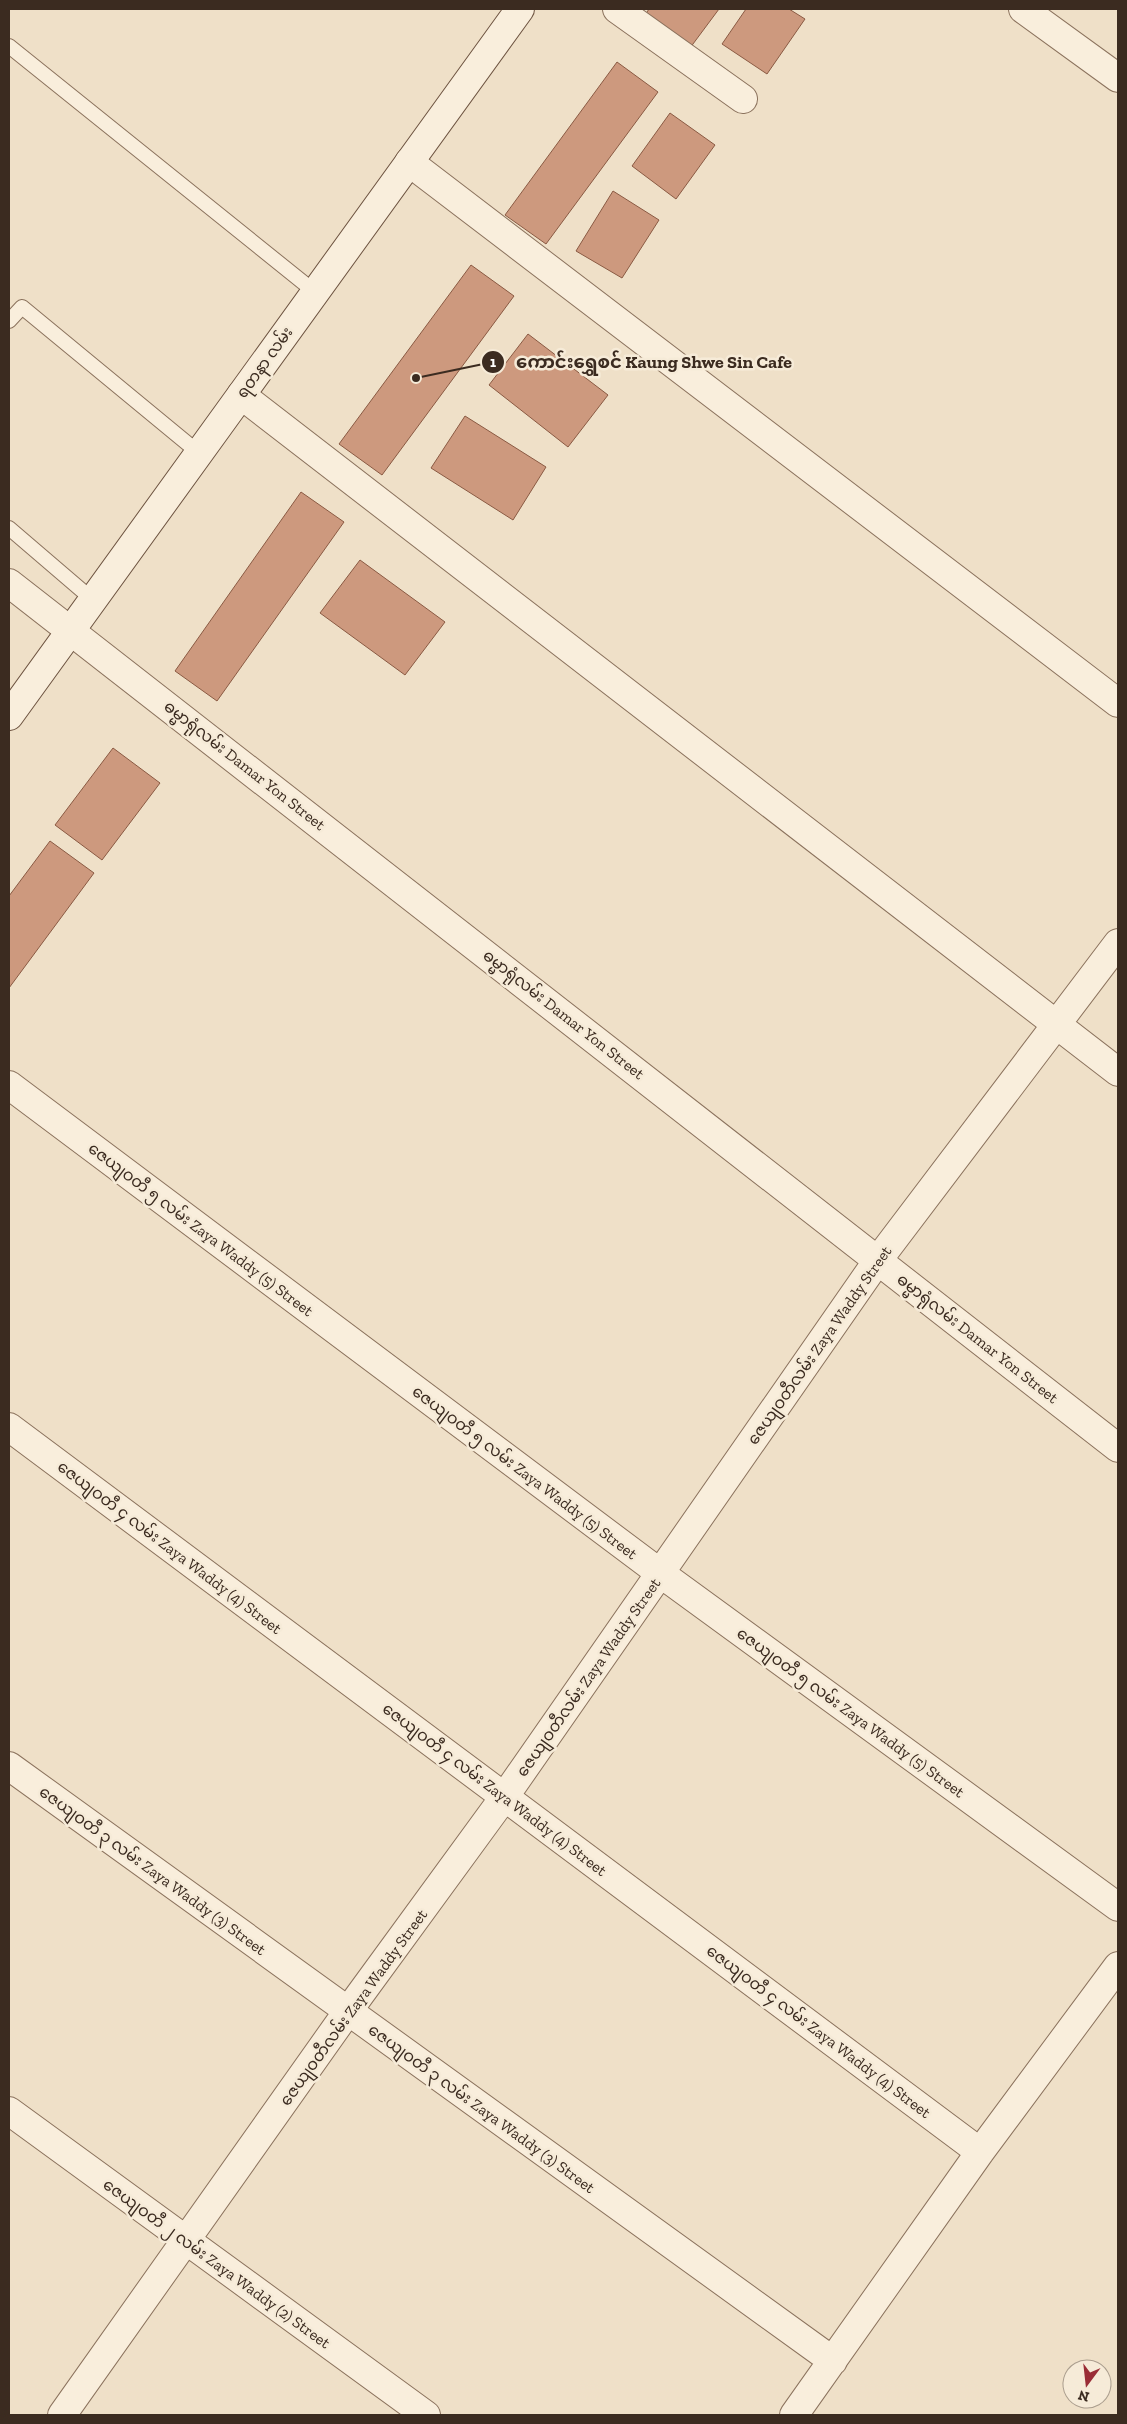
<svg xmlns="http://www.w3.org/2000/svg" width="1127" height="2424" viewBox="0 0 1127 2424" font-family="'Zilla Slab','Noto Sans Myanmar',serif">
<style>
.building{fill:#cd997e;stroke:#8a5a43}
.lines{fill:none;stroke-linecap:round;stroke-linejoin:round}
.service-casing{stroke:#8b725d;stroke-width:16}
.minor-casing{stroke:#8b725d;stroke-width:30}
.secondary-casing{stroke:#6d5340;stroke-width:30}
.service{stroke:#f9eedc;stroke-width:14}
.minor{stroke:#f9eedc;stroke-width:28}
.secondary{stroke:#f9eedc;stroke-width:28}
.labels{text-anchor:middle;stroke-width:5;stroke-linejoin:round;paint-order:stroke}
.street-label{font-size:16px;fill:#3b2b20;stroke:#f6ebd8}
.leader{fill:none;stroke:#3b2b20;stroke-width:2}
.callout-dot{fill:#3b2b20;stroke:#f6ebd8;stroke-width:2}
.mark-label{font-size:15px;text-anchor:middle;font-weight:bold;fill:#fff}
.callout-label{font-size:18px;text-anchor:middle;font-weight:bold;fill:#3b2b20;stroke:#f6ebd8;stroke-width:5;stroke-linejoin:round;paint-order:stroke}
</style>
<rect width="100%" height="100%" fill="#efe0c8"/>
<path class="building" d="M649 9H719L690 48 645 15Z
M746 9H789L805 19 767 74 722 44Z
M617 62 658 92 546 244 505 215Z
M670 113 715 145 676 199 632 166Z
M613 191 659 220 622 278 576 251Z
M471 265 514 296 382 475 339 444Z
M528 334 608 395 568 447 489 385Z
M465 416 546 467 513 520 431 468Z
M301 492 344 522 217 701 175 671Z
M360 560 445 622 405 675 320 613Z
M113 748 160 783 102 860 55 825Z
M50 841 94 873 9 988V896Z"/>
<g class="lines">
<defs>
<path id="service" d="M9 46 315 292
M9 321 22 307 199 453
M9 528 93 600"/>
<path id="minor" d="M617 9 743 99
M1023 9 1118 78
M409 162 1118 703
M241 395 1118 1072
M9 583 1118 1448
M9 1085 660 1573 1118 1907
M9 1427 980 2152
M9 1766 833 2361
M9 2111 426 2415
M62 2415 348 2011 505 1796 878 1260 1118 943
M794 2415 980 2152 1118 1966"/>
<path id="secondary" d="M9 716 520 9"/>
</defs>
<use href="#service" class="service-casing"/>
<use href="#minor" class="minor-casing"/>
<use href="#secondary" class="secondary-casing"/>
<use href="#service" class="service"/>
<use href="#minor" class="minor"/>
<use href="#secondary" class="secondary"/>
</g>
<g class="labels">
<g class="street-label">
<text transform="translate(264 362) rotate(-54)" y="6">ရတနာ လမ်း</text>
<text transform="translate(245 765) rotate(38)" y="6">ဓမ္မာရုံလမ်း Damar Yon Street</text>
<text transform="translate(564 1014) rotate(38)" y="6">ဓမ္မာရုံလမ်း Damar Yon Street</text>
<text transform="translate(201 1229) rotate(37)" y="6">ဇေယျဝတီ ၅ လမ်း Zaya Waddy (5) Street</text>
<text transform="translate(978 1338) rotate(38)" y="6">ဓမ္မာရုံလမ်း Damar Yon Street</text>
<text transform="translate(819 1345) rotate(-55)" y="6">ဇေယျဝတီလမ်း Zaya Waddy Street</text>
<text transform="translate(525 1472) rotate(37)" y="6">ဇေယျဝတီ ၅ လမ်း Zaya Waddy (5) Street</text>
<text transform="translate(170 1547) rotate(37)" y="6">ဇေယျဝတီ ၄ လမ်း Zaya Waddy (4) Street</text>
<text transform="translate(588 1677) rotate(-55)" y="6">ဇေယျဝတီလမ်း Zaya Waddy Street</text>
<text transform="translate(851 1712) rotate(36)" y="6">ဇေယျဝတီ ၅ လမ်း Zaya Waddy (5) Street</text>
<text transform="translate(495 1789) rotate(37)" y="6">ဇေယျဝတီ ၄ လမ်း Zaya Waddy (4) Street</text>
<text transform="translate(153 1870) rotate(36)" y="6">ဇေယျဝတီ ၃ လမ်း Zaya Waddy (3) Street</text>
<text transform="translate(353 2007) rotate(-54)" y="6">ဇေယျဝတီလမ်း Zaya Waddy Street</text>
<text transform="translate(819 2031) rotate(37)" y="6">ဇေယျဝတီ ၄ လမ်း Zaya Waddy (4) Street</text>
<text transform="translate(482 2108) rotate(36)" y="6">ဇေယျဝတီ ၃ လမ်း Zaya Waddy (3) Street</text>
<text transform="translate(217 2263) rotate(36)" y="6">ဇေယျဝတီ ၂ လမ်း Zaya Waddy (2) Street</text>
</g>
</g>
<path class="leader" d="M416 378L493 362"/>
<g class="callout-dot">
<circle cx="416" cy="378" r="5"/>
<circle cx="493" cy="362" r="12"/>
</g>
<g class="mark-label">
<text x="493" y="367">1</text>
</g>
<g class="callout-label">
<text x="654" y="368">ကောင်းရွှေစင် Kaung Shwe Sin Cafe</text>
</g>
<rect width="1127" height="2424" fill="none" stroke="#3b2b20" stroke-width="20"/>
<g transform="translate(1087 2384) rotate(195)"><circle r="24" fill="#f6ebd8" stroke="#ab9e8e"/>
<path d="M0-4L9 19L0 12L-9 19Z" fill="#9a2d36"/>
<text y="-8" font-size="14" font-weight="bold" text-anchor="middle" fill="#3b2b20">N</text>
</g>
</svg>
